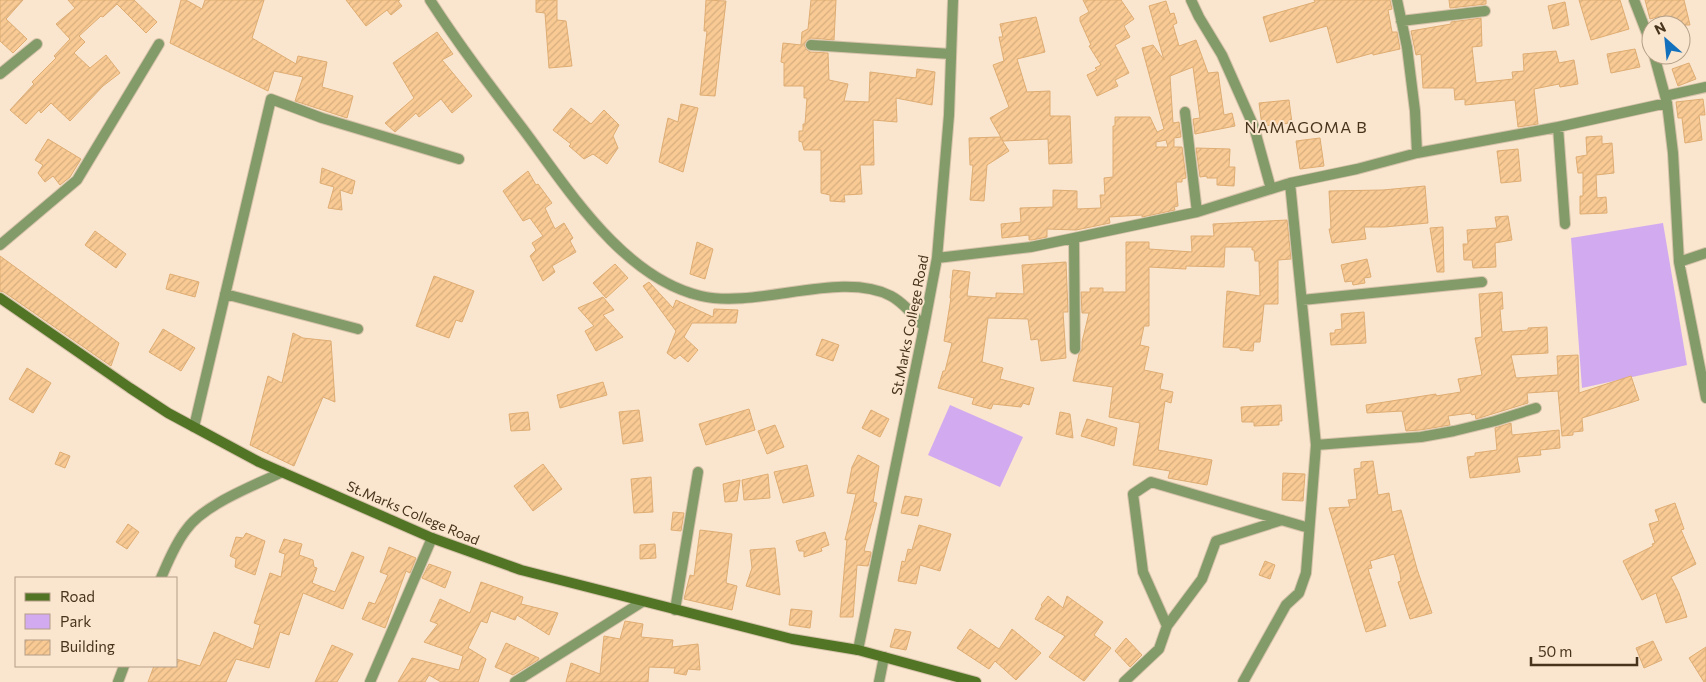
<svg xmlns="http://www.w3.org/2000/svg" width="1706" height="682" viewBox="0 0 1706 682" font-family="Commissioner,sans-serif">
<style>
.park{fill:#d2aaf0}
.building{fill:url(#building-hatch);stroke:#dead73;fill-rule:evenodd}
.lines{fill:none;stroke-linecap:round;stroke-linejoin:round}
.minor-casing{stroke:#d6c2aa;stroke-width:12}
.secondary-casing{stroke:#d6c2aa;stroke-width:12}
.minor{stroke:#829b69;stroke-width:10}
.secondary{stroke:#527525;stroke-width:10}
.labels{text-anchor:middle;stroke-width:4;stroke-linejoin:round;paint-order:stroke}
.street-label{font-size:14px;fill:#48341c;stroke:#fae5ce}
.quarter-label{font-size:16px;letter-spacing:1px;fill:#48341c;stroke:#fae5ce}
</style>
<defs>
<pattern id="building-hatch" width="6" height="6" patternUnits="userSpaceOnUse" patternTransform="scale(1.25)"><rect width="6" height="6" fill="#f9ca94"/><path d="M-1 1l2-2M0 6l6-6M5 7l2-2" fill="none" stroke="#d7ae7f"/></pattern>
</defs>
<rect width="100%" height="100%" fill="#fae5ce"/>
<path class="park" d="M1663 223 1687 365 1582 388 1571 238Z
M950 405 1023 437 1000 487 928 455Z"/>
<path class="building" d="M0 0H23L6 19 27 39 13 53 0 41Z
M68 0H134L157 22 146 33 117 4 103 17 101 16 79 36 85 42 74 53 90 68 106 55 120 73 103 86 70 121 51 103 41 113 39 110 26 124 10 110 34 84 32 82 56 58 54 56 70 39 56 24 75 8Z
M181 0H186L202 9 205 0H264L252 38 296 64 298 56 327 62 322 87 353 96 347 118 295 101 303 77 274 71 268 91 170 43Z
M346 0H400L398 1 402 6 391 15 387 10 366 26Z
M536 0H557V20L566 21 572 66 549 68 545 13 536 12Z
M706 0 726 1 715 96 700 95 707 31H704Z
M811 0H836L834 40 811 38 806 41 804 45 807 50 810 52 828 53 829 80 848 84 844 101 869 102 870 72 916 78 917 69 935 72 932 105 896 98 897 122 873 120 874 165H860L862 194 844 195 845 202 830 201V195L821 193V150H804L802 142 799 141V131H803V124H805L807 98H804V86H784V63L781 62 783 43 801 45 802 32 808 29Z
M1083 0H1121L1134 19 1124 26 1130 37 1115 45 1129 73 1115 80 1118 86 1097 96 1087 75 1097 70 1095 68 1101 65 1089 46 1091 45 1080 21V17L1089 12Z
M1314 0H1390L1392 9 1388 10 1392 32H1397L1400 49 1373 55V53L1337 63 1327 26 1270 42 1263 17 1315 2Z
M1449 0H1486V4L1450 8Z
M1579 0H1620L1629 29 1591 40Z
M1645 0H1684L1690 25H1663L1661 16 1650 19Z
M1166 1 1170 14 1174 13 1177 23 1173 25 1179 46 1196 40 1208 73 1218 72 1224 115 1232 113 1235 126 1195 134 1193 119 1200 118 1193 67 1170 76 1173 123 1179 122 1181 137 1174 138V147H1182L1186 178 1182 179V182H1176L1178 206 1174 207 1175 210 1142 217V215L1109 217 1110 223 1076 230 1047 229V237L1032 240H1029V235L1002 238 1001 224 1021 222 1020 208 1053 207V190L1077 191V209L1101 208 1100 195H1105L1104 178 1113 177V126H1115V117H1150L1157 132 1164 129 1142 48 1153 45 1164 60 1149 6ZM1166 140 1168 147H1156V142Z
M1565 2 1569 25 1553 29 1548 6Z
M1036 17 1045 52 1017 59 1027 92 1050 91V116H1070L1072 163 1049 164 1048 139 1003 141 990 118 1009 107 993 65 1004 61 999 37H1003L1000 24Z
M1481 18 1482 46 1472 47 1476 83 1513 79 1512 72 1524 71 1523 54 1556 51 1559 63 1574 60 1578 84 1560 87 1559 84 1534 89 1538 124 1518 127 1515 100 1465 105V99L1455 100 1454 88H1423L1421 54 1416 55 1411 31 1451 24V22Z
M437 32 453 54 442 60 472 96 452 113 441 99 419 117 416 113 395 132 385 123 414 98 393 63Z
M1635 49 1640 67 1611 73 1607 54Z
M1689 63 1696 79 1678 86 1672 69Z
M1703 99 1705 115H1699L1702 140 1685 143 1682 118H1678L1676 102Z
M1289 100 1292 123 1262 126 1259 103Z
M681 104 698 108 683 172 659 162 668 118 678 122Z
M571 108 591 124 604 110 619 125 613 136 618 148 607 164 593 154 584 159 569 146 571 144 553 130Z
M1602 136V144L1612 143 1614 173 1596 175 1597 198 1606 197 1607 213 1580 214V196H1583V173H1578L1576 157 1587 155 1586 137Z
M1000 137 1009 151 987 165 984 201 970 200 973 165H970L969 138Z
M1320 138 1324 166 1300 169 1296 141Z
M48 139 81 159 70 177 60 185 53 176 45 182 38 173 43 165 35 160Z
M1196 148 1230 149 1229 167H1235L1234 186 1217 185V178H1207V176L1200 177Z
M1518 149 1521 181 1501 183 1497 151Z
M322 168 355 181 352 194 340 190 342 210 328 208 334 187 320 183Z
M528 171 536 185 538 184 552 203 545 208 555 229 564 223 573 238 570 241 576 252 552 266 555 272 543 281 530 256 536 250 532 243 543 236 530 218 523 221 503 191Z
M1425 186 1428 223 1384 227H1364L1366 239 1332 243 1329 229H1331L1329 191 1383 190Z
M1508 216 1512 240 1495 243 1496 267 1473 268 1472 260H1464L1463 244H1468L1467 230 1497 228 1495 217Z
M1287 220 1291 259 1278 260V304H1264L1260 342H1254L1253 351 1240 350V348L1223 347 1227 291 1260 296 1259 261H1255L1254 250H1252V247H1225L1224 267 1186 266V269L1149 267V326H1144L1140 345 1149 347 1144 370 1163 374 1160 389 1173 392 1171 403 1165 401 1158 450 1212 460 1207 485 1168 478 1170 471 1133 465 1140 423 1109 417 1113 387 1073 381 1079 354 1082 349V342L1089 313H1082L1081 292H1090V288H1103V292H1126V242H1149V249L1192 252 1191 236H1214L1213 224Z
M1443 227 1444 272H1437L1430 228Z
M95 231 126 254 116 268 85 245Z
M697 242 713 249 705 279 690 274Z
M0 256 119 343 111 366 4 292 0 291Z
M1367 259 1371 277 1364 278 1365 283 1353 285 1352 281 1345 282 1341 265Z
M1066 262 1068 312H1063L1066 358 1041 361 1038 339 1031 340 1028 319 988 318 982 362 1003 368 1000 379 1034 388 1029 405 1023 403 1021 407 993 404 991 409 972 404 974 398 938 388 943 371H945L952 343 944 341 951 298H950L953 270 970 272 967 296 996 298V293L1024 294 1022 265Z
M615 264 628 278 606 298 593 283Z
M170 274 199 282 195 297 166 289Z
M434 276 474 291 462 322 456 320 449 338 416 326Z
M649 282 673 308 676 300 713 317 714 309 738 310 736 323H692L684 337 698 350 688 362 680 355 675 359 667 353 676 331 643 286Z
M1502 292 1503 309H1500L1502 332 1528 330V328L1547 327 1548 353 1511 355 1516 378 1558 375 1557 356 1578 355 1579 393 1631 376 1639 400 1582 418 1583 431 1573 432V435L1562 436 1558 391 1527 393 1528 403 1476 419 1475 414 1472 415 1471 413 1448 416 1450 425 1420 430 1406 431 1402 411 1367 413 1366 405 1436 394V396L1461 392 1458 379 1482 375 1475 338 1482 337 1479 294Z
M603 297 614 310 603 315 623 337 596 351 585 331 594 326 578 308Z
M1364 312 1366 343 1331 345 1330 333H1335V330L1342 329 1341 314Z
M163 329 195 348 181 371 149 352Z
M293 333 303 338 331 341 335 402 323 397 294 466 250 445 268 376 282 383Z
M822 339 839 345 833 361 816 355Z
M27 368 51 383 33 413 9 399Z
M603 382 607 395 560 408 557 395Z
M1281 405 1282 421H1279V425L1254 426V422H1242L1241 407Z
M749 409 755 430 706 445 699 424Z
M639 410 643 441 623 444 619 412Z
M871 410 889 419 880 437 862 428Z
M528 412 530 430 511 431 509 414Z
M1060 412 1070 414 1073 438 1056 434Z
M1087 419 1117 428 1114 446 1081 436Z
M1511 423 1512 435 1559 430 1560 448 1540 450 1541 455 1517 457 1520 472 1470 478 1467 457 1475 456V453L1497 450 1495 428Z
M775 425 784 447 767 454 758 431Z
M60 452 70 456 65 468 55 464Z
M858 455 879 466 873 502 877 503 864 551 871 552V554L868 566 857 565 853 617H840L847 539 845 540 856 494 847 493 852 467Z
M1373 461 1378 495 1389 493 1392 512 1401 510 1417 569 1432 613 1410 619 1398 582 1401 581 1400 574 1394 554 1370 561 1372 568 1368 569 1386 626 1366 632 1329 508 1350 507 1348 500 1357 499 1354 469 1361 468V462Z
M543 464 562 489 533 511 514 486Z
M807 465 814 496 783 503 774 472Z
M1283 473 1305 474 1303 501 1282 500Z
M768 474 770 498 744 500 742 480Z
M651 477 653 512 634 513 631 479Z
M740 480 737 501 725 502 723 484Z
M905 496 922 499 918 516 901 513Z
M1675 503 1684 529 1681 530 1696 564 1671 577 1679 593 1687 617 1666 623 1656 593 1642 600 1623 561 1653 546 1652 544 1655 543 1649 524 1659 521 1655 510Z
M673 512 684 513 681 531 671 530Z
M128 524 139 532 127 549 116 542Z
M919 525 951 534 940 571 920 565 916 584 898 581 902 561 905 562 908 549 912 550Z
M700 530 732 534 726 583 737 586 732 610 684 599 690 575 694 576Z
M825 532 829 545 821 548 822 551 804 557V551H799L796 541Z
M246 533 265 541 255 575 235 567 236 559 230 556 236 537 243 538Z
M284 539 302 544 299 555 313 560 314 567 317 568 312 583 335 592 352 552 364 557 343 609 303 593 289 635 280 632 269 668 236 659 226 682H148L154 666H176V659L200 666 214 632 253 649 260 625 254 623 270 573 281 577 285 554 279 552Z
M655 544 656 558 640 559V545Z
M389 547 416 558 410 573 406 571 385 628 362 619 369 602 375 604 388 575 380 572Z
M775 548 780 595 746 586 752 568 750 550Z
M1265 561 1275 565 1270 579 1259 575Z
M429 564 451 572 445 588 422 578Z
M481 582 523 597 521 604 558 613 549 635 517 615 515 620 491 611 487 623 481 621 468 648 486 659 478 682H441L429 675 425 682H398L412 658 459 670 463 656 424 642 438 624 430 621 440 599 470 613Z
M1048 596 1063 608 1067 596 1103 622 1094 635 1111 648 1084 681 1049 657 1065 636 1035 619 1042 606 1041 605Z
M791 609 812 611 810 628 789 625Z
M625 621 643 624 641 637 673 640 672 647 698 644 700 670 688 669 686 675 674 673 675 668 649 667 648 682H566L571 663 600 674 604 636 620 639Z
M895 629 911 632 906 650 890 647Z
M970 629 999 649 1012 629 1041 653 1016 680 995 661 989 669 957 648Z
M1126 638 1142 655 1130 667 1115 651Z
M1653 641 1662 660 1644 668 1636 648Z
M506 643 539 658 538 660 513 675 495 667Z
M332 645 353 654 337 682H315Z
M1706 647V682H1704L1689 658Z"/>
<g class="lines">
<defs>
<path id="minor" d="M430 0C459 45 491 87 523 129 568 189 623 278 701 296 758 309 841 270 891 296 904 303 914 316 924 327
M1191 0 1199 17 1222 55 1254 127 1271 189
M1397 0 1407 47 1415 111 1417 153
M1634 0 1651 44
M1401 21 1485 11
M811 45 951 54
M1654 55 1667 103 1673 153 1679 262 1706 398
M0 74 37 44
M1665 96 1706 87
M1185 112 1197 212
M1558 127 1565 224
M1074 238 1075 349
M0 245 77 180 159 44
M937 258 1031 247 1074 238 1197 212 1290 183 1357 169 1417 153 1558 127 1667 103
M1679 262 1706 253
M225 294 358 329
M1302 300 1482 282
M194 427 271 99 322 118 459 159
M1316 445 1421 437 1454 431 1495 421 1536 408
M161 578C168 562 175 544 186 530 204 504 254 486 282 472
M675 610 698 472
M1167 626 1202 579 1216 541 1282 520
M858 650 924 327 937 258 949 115 953 0
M118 682 124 666
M370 682 432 538
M515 682 642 602
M879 682 884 657
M1124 682 1159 649 1167 626 1143 572 1133 494 1151 482 1309 528
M1243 682 1286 605 1299 593 1306 573 1316 445 1290 183"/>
<path id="secondary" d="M0 298 130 388 168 413 259 462 432 538 521 570 792 639 858 650 976 682"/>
</defs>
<use href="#minor" class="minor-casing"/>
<use href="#secondary" class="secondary-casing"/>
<use href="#minor" class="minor"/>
<use href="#secondary" class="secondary"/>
</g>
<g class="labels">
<g class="street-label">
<text transform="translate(910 325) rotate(-79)" y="5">St.Marks College Road</text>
<text transform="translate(413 513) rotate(23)" y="5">St.Marks College Road</text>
</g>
<g class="quarter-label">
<text x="1306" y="133">NAMAGOMA B</text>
</g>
</g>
<rect x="15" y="577" width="162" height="90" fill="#fae5ce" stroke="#b39e87"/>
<rect x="25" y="593" width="25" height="8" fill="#527525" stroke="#b39e87"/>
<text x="60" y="602" font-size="15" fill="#48341c">Road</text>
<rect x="25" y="614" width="25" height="15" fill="#d2aaf0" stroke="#b39e87"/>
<text x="60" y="627" font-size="15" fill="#48341c">Park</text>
<rect x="25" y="640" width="25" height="15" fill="url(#building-hatch)" stroke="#b39e87"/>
<text x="60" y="652" font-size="15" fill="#48341c">Building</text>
<g transform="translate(1666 40) rotate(333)"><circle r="24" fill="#fae5ce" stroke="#b39e87"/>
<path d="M0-4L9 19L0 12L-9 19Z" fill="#1270bd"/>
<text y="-8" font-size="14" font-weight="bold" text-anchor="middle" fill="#48341c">N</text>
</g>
<path d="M1531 657v8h106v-8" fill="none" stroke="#48341c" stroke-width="2.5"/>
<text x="1538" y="657" font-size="15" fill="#48341c" stroke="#fae5ce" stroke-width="4" paint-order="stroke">50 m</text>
</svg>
